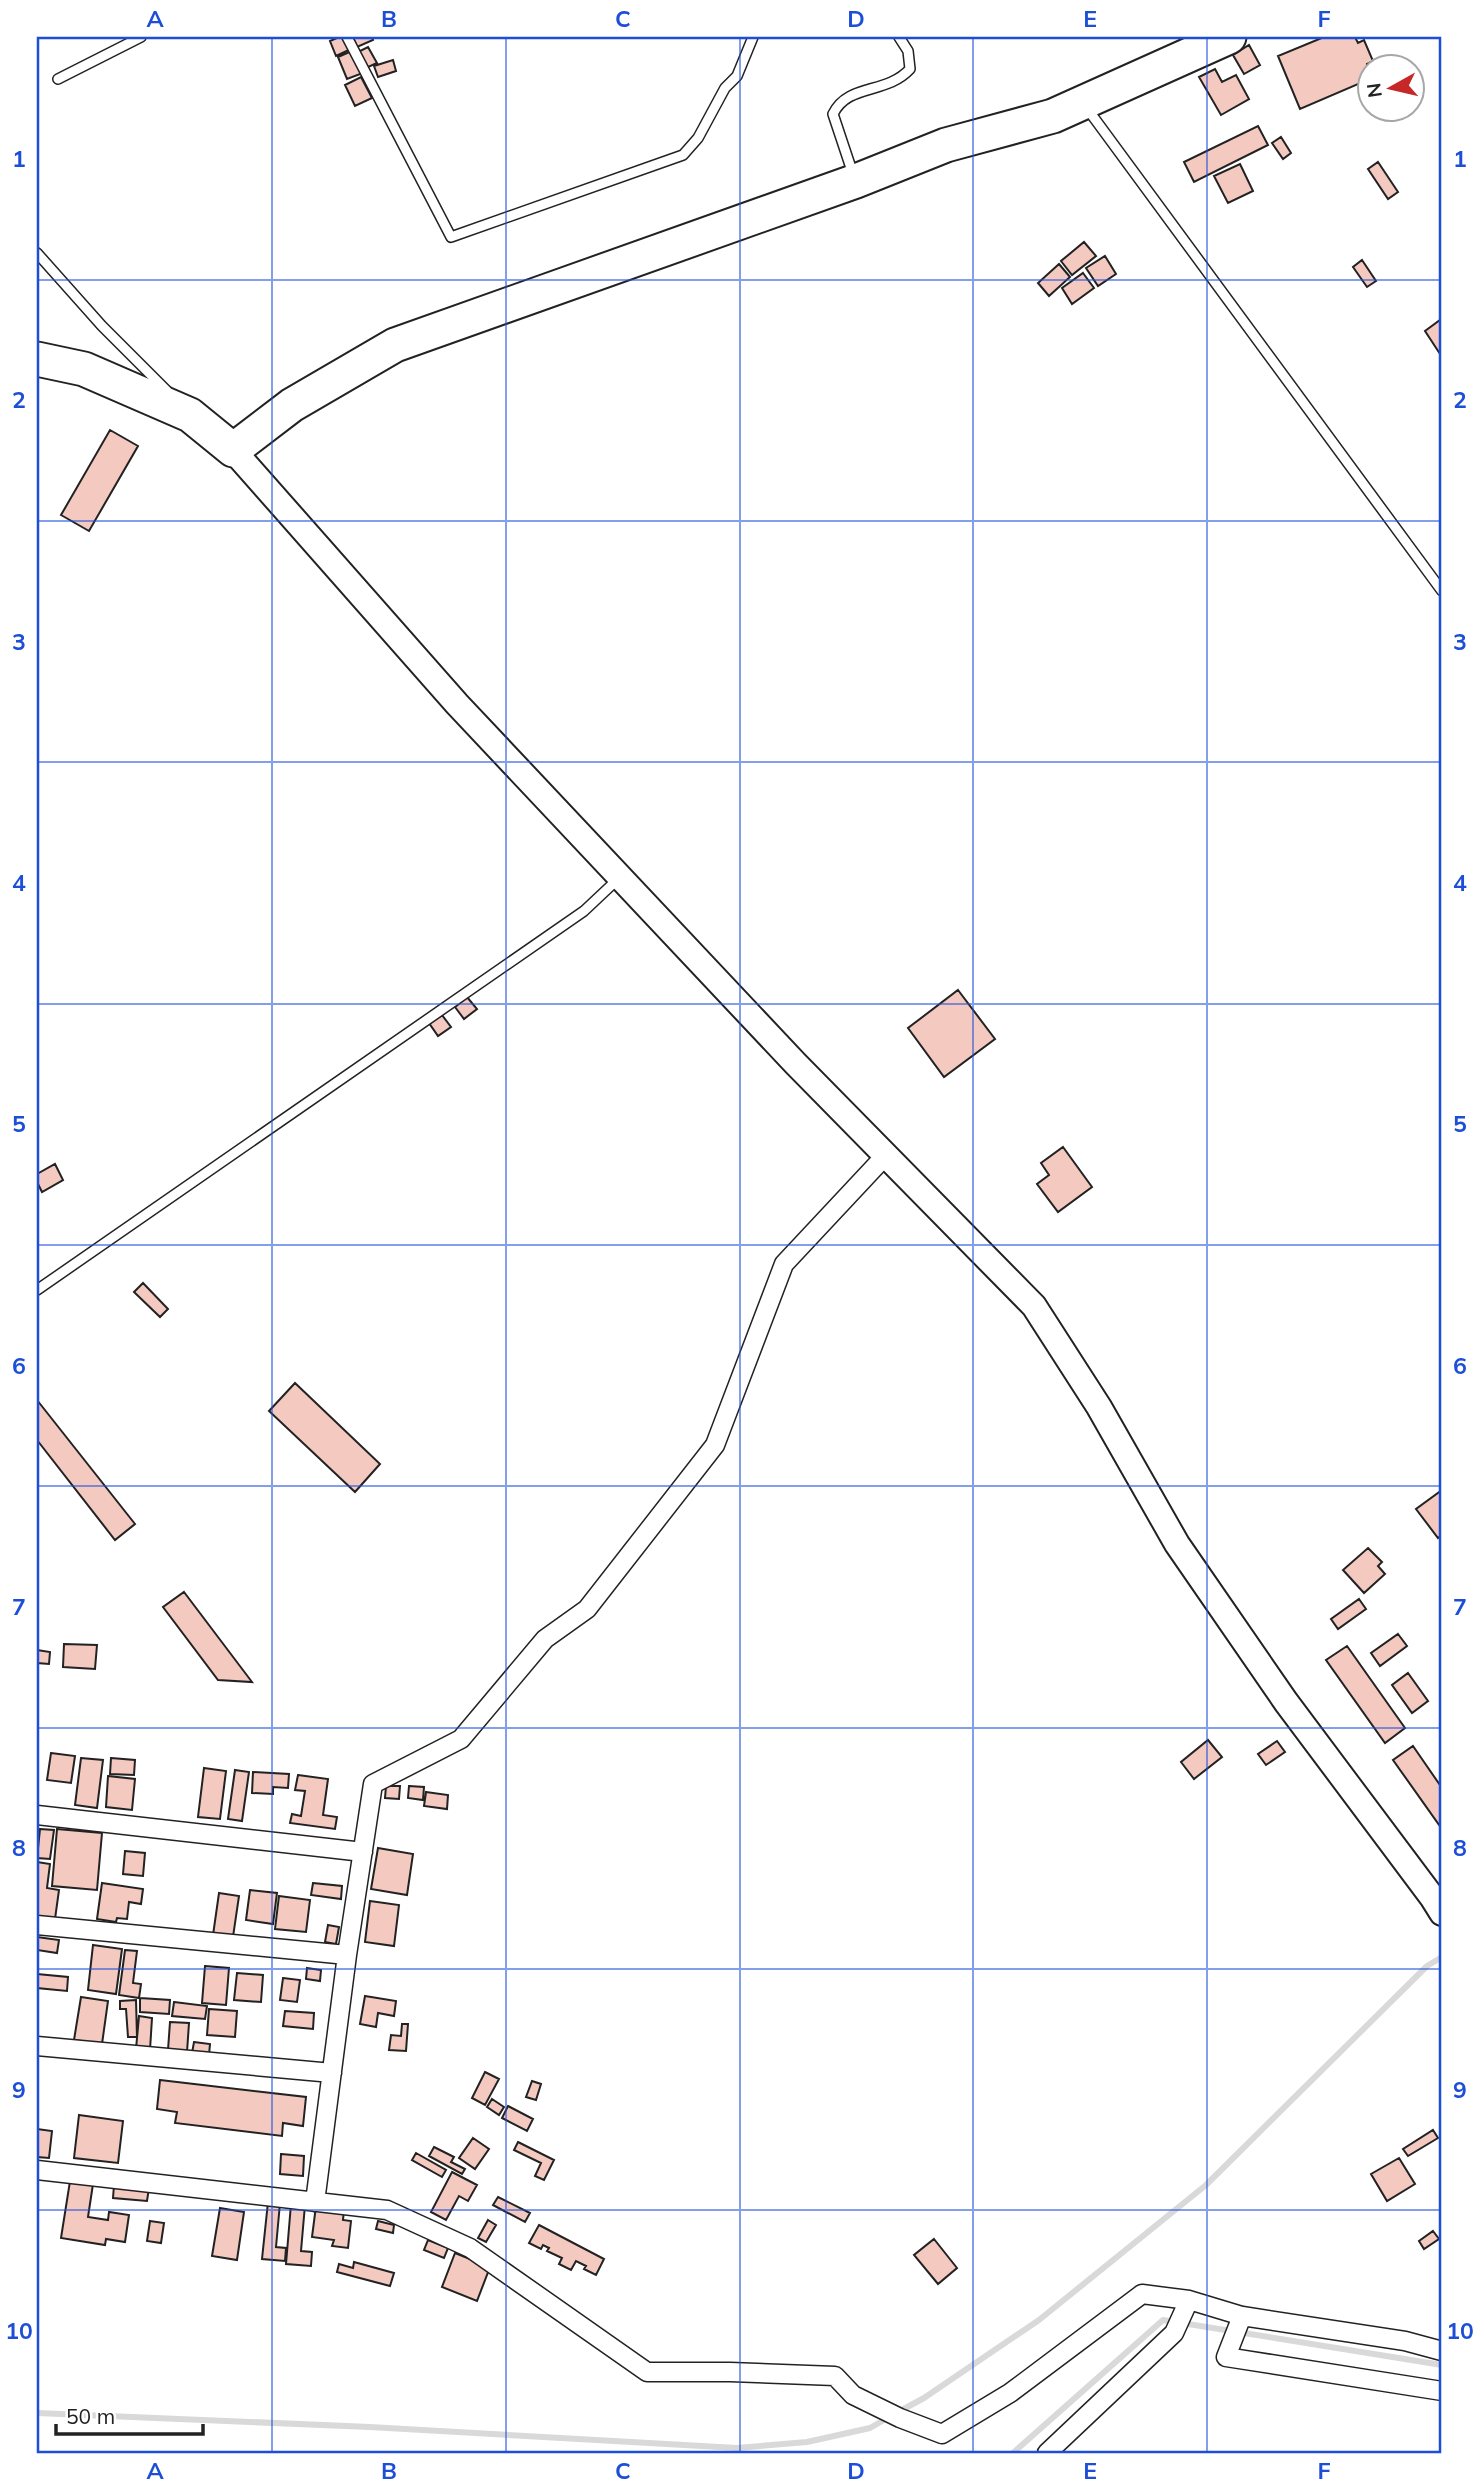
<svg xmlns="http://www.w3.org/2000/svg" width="1479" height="2490" viewBox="0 0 1479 2490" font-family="Mulish,sans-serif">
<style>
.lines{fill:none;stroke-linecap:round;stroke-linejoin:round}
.stream{stroke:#d9d9d9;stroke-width:6}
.building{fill:#f3c9c0;stroke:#222;stroke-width:2}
.lane-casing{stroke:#222;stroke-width:12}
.street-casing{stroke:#222;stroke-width:21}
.secondary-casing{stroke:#222;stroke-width:28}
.highway-casing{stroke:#222;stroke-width:37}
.lane{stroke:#fff;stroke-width:9}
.street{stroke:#fff;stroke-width:18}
.secondary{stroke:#fff;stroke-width:24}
.highway{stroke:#fff;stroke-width:33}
.grid{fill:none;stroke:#1d4ed8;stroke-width:2;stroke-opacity:0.55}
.neatline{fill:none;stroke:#1d4ed8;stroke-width:2.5}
.grid-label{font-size:23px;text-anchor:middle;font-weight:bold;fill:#1d4ed8}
</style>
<rect width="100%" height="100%" fill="#fff"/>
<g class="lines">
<path class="stream" d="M898 2412 924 2398 1039 2320 1206 2185 1427 1966 1442 1957
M37 2413 370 2427 737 2448 807 2442 870 2428 889 2417
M1013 2453 1163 2320 1442 2365"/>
</g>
<path class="building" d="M339 37H345L351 49 336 56 330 41Z
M353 37H372L373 40 357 47Z
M1324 37H1355L1358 43 1364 40 1373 61 1367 64 1370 79 1300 109 1278 56Z
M1249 45 1260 65 1244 74 1233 55Z
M368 47 377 63 366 68 358 52Z
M354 50 363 73 347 79 338 57Z
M393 60 396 71 378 77 374 66Z
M1215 69 1222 82 1236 75 1249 99 1221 115 1199 77Z
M361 77 372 98 355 106 345 85Z
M1258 126 1268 145 1194 182 1184 162Z
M1281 137 1291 153 1283 159 1272 143Z
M1378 162 1398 192 1388 199 1368 169Z
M1240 164 1253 191 1228 203 1214 176Z
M1084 242 1096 256 1072 275 1061 261Z
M1105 256 1116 274 1098 286 1086 268Z
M1362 260 1376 281 1367 287 1353 267Z
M1059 264 1070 277 1049 296 1038 283Z
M1083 273 1094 288 1072 304 1062 288Z
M1440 320 1442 323V357L1425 331Z
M110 430 138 446 89 531 61 515Z
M958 990 995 1039 944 1077 908 1028Z
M467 997 477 1009 464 1019 455 1007Z
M442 1015 451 1027 438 1036 429 1023Z
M1063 1147 1092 1187 1058 1212 1037 1184 1049 1175 1041 1163Z
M55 1164 63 1180 42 1192 37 1182V1174Z
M143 1283 168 1309 160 1317 134 1292Z
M295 1383 380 1464 355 1492 269 1411Z
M37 1400 135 1524 115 1540 37 1440Z
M1442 1490V1535L1438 1538 1416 1509Z
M1368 1548 1382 1562 1378 1566 1385 1574 1364 1593 1343 1570Z
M184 1592 252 1682 218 1680 163 1607Z
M1359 1599 1366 1609 1338 1629 1331 1619Z
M1398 1634 1407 1646 1380 1666 1371 1653Z
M64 1644 97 1645 95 1669 63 1667Z
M1347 1646 1405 1728 1385 1743 1326 1660Z
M37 1650 50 1652 49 1664 37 1663Z
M1408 1673 1428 1701 1412 1713 1392 1685Z
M1208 1740 1222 1757 1194 1779 1181 1762Z
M1277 1741 1285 1752 1266 1765 1258 1754Z
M1413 1746 1442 1788V1829L1393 1760Z
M51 1753 75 1756 71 1783 47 1780Z
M81 1758 103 1760 97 1808 75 1805Z
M111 1758 135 1760 134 1775 110 1774Z
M204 1768 226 1771 220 1819 198 1817Z
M235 1770 249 1772 242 1821 228 1819Z
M253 1772 289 1774 288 1788 273 1787V1794L252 1793Z
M298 1775 328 1779 323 1815 337 1817 335 1829 290 1823 292 1814 301 1816 305 1791 295 1790Z
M108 1776 135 1779 132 1810 106 1807Z
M386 1786H400L399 1799 385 1798Z
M409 1786 424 1787 423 1800 408 1798Z
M426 1792 448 1795 447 1809 424 1806Z
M40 1829 54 1830 50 1859 37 1858Z
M57 1829 102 1833 97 1890 52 1886Z
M378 1848 413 1854 407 1895 371 1889Z
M125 1851 145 1853 143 1876 123 1874Z
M37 1862 50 1864 47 1888 59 1890 55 1919 37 1916Z
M102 1883 143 1889 141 1904 129 1902 127 1919 117 1918 116 1922 97 1919Z
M313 1883 342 1886 341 1899 311 1895Z
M250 1890 277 1893 273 1924 246 1920Z
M219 1893 239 1896 233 1937 213 1935Z
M279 1896 310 1900 306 1932 275 1929Z
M370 1901 399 1905 394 1946 365 1942Z
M328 1925 339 1927 336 1944 325 1942Z
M37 1937 59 1940 57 1953 37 1950Z
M93 1945 122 1949 116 1994 88 1990Z
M125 1950 137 1951 133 1983 141 1984 139 1998 119 1995Z
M205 1966 229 1968 226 2005 202 2003Z
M307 1968 321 1970 320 1981 306 1979Z
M237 1973 263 1975 261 2002 234 2000Z
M37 1974 68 1977 67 1991 37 1988Z
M283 1978 300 1980 297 2002 280 2000Z
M365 1996 396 2001 394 2016 378 2013 376 2027 360 2024Z
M81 1997 108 2001 102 2044 74 2040Z
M140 1998 170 2000 169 2014 140 2012Z
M136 2000 137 2037H128L126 2009H120V2001Z
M174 2002 207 2006 205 2019 172 2016Z
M209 2009 237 2011 235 2037 207 2035Z
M285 2011 314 2013 313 2029 283 2026Z
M139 2016 152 2018 150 2050 136 2049Z
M170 2022 189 2023 187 2052 168 2050Z
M402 2024H408L406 2051 389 2050 391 2035 401 2036Z
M194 2042 210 2044 209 2055 192 2053Z
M485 2072 499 2079 485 2105 472 2098Z
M160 2080 306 2097 303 2126 283 2123 282 2136 175 2123 177 2112 157 2109Z
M532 2081 541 2084 536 2100 526 2097Z
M492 2099 504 2107 499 2115 487 2107Z
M508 2106 533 2119 527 2131 502 2118Z
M79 2115 123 2121 118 2163 74 2158Z
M37 2129 52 2131 49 2158 37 2157Z
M1433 2130 1438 2138 1408 2156 1403 2149Z
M473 2138 489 2149 475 2169 459 2158Z
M518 2142 554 2160 544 2180 535 2176 541 2163 514 2150Z
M434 2147 454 2157 451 2162 465 2169 462 2174 429 2156Z
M416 2153 446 2170 442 2177 412 2160Z
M281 2154 304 2156 303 2176 280 2174Z
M1399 2158 1415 2184 1387 2201 1371 2174Z
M452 2172 477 2185 468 2201 459 2196 446 2220 431 2212Z
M70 2181 93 2184 88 2217 108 2220 109 2212 129 2215 125 2242 106 2239 105 2245 61 2238Z
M114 2185 149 2188 147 2201 113 2198Z
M498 2197 530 2213 525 2222 493 2205Z
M268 2202 280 2203 276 2247 286 2248 285 2261 262 2259Z
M291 2204 305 2205 301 2251 312 2252 311 2266 286 2264Z
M316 2206 344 2210 343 2220 351 2221 348 2248 332 2246 334 2240 312 2237Z
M220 2208 244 2212 237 2260 212 2256Z
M488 2220 496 2225 486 2242 478 2238Z
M150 2221 164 2223 161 2243 147 2241Z
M378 2221 394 2225 393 2233 376 2229Z
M539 2225 604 2259 596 2275 584 2269 586 2266 576 2261 571 2270 559 2264 562 2258 547 2251 549 2248 543 2245 541 2249 529 2243Z
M1433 2231 1439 2239 1424 2249 1419 2241Z
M934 2239 957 2268 938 2284 914 2255Z
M428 2240 448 2248 444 2258 424 2250Z
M455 2253 490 2267 477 2301 442 2287Z
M354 2262 394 2273 390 2286 337 2272 339 2264 353 2268Z"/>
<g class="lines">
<defs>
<path id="lane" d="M347 37 451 237 683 155 698 138 725 88 737 76 753 37
M58 79 141 37
M1086 107 1442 591
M853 174 833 114C848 83 886 95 910 69L908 51 899 37
M37 253 102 326 167 391
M37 1290 584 911 618 879"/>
<path id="street" d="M37 1815 363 1852
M37 1925 347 1955
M37 2046 332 2073
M37 2170 387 2210 470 2248 647 2372H730L835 2376 853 2395 900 2418 942 2434 1010 2393 1142 2294 1189 2300 1242 2316 1405 2341 1442 2351
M315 2202 347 1955 373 1784 461 1739 545 1639 587 1609 715 1445 784 1264 886 1155
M1242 2316 1226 2357 1442 2391
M1047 2453 1174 2333 1189 2300"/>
<path id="secondary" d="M233 450 457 704 795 1063 1034 1306 1099 1407 1177 1544 1286 1702 1432 1897 1442 1913"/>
<path id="highway" d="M37 359 84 369 190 415 233 450 292 405 395 345 856 181 946 145 1053 116 1229 37"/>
</defs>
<use href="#lane" class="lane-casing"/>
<use href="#street" class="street-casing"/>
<use href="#secondary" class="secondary-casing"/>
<use href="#highway" class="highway-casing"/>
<use href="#lane" class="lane"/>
<use href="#street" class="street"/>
<use href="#secondary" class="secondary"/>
<use href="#highway" class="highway"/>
</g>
<path class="grid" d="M272 37V2453M506 37V2453M740 37V2453M973 37V2453M1207 37V2453M37 280H1442M37 521H1442M37 762H1442M37 1004H1442M37 1245H1442M37 1486H1442M37 1728H1442M37 1969H1442M37 2210H1442"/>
<rect width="1479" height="2490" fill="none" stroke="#ffffff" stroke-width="77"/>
<g transform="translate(1391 88) rotate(262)"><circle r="33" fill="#ffffff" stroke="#a7a7a7" stroke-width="2"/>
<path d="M0-5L12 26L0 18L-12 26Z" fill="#c62828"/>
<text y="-10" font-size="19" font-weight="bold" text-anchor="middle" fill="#222222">N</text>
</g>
<path d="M56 2424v10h147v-10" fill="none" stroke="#222222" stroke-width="3.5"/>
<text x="66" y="2424" font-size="21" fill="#222222" stroke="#ffffff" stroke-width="5" paint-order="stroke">50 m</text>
<rect x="38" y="38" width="1402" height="2414" class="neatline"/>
<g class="grid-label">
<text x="155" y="27">A</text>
<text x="389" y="27">B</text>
<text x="623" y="27">C</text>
<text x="856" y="27">D</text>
<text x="1090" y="27">E</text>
<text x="1324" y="27">F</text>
<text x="19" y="167">1</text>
<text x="1460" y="167">1</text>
<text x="19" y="408">2</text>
<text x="1460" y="408">2</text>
<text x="19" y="650">3</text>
<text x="1460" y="650">3</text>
<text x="19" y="891">4</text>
<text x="1460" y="891">4</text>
<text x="19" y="1132">5</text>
<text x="1460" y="1132">5</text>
<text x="19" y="1374">6</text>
<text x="1460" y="1374">6</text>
<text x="19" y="1615">7</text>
<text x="1460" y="1615">7</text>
<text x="19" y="1856">8</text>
<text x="1460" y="1856">8</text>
<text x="19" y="2098">9</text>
<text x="1460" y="2098">9</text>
<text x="19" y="2339">10</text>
<text x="1460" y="2339">10</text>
<text x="155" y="2479">A</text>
<text x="389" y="2479">B</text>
<text x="623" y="2479">C</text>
<text x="856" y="2479">D</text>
<text x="1090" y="2479">E</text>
<text x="1324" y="2479">F</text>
</g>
</svg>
